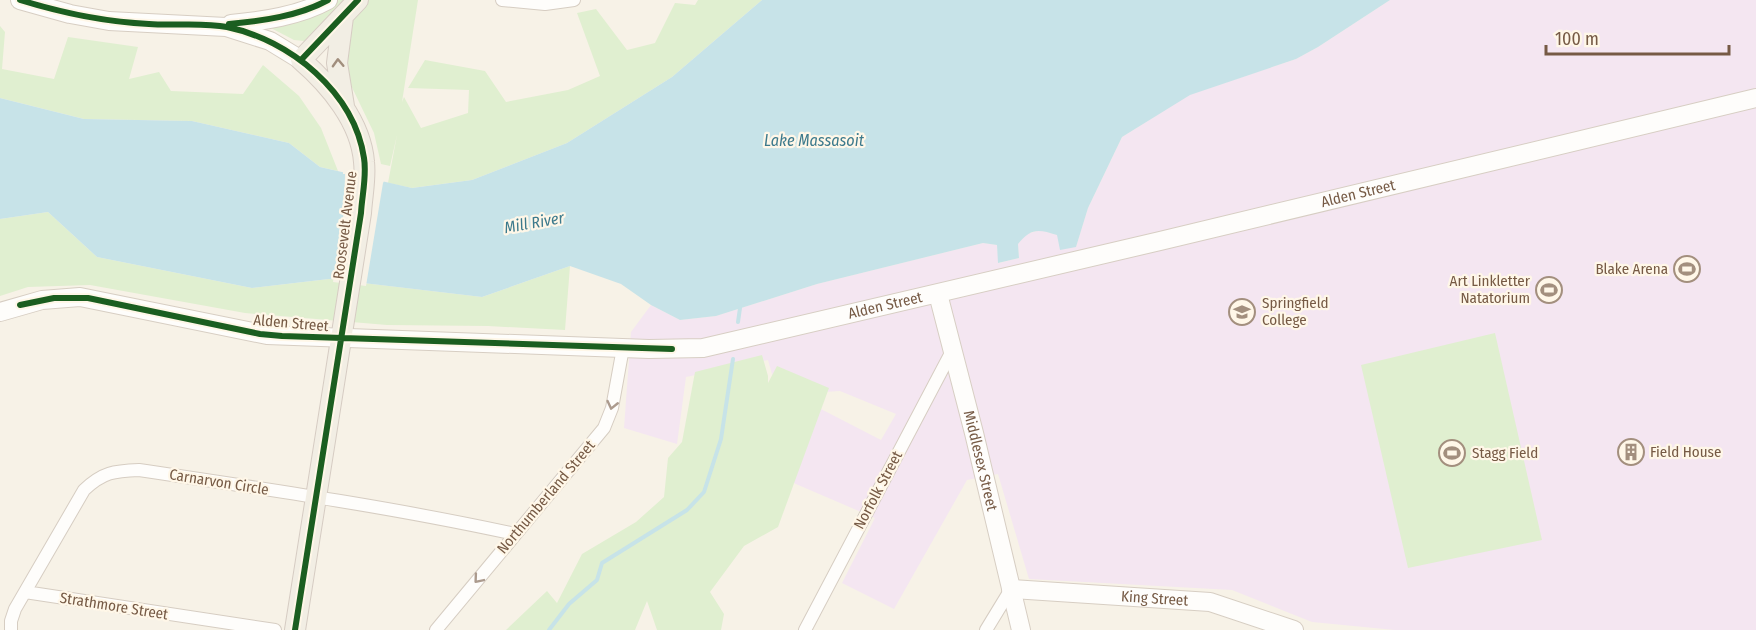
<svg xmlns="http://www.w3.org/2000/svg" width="1756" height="630" viewBox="0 0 1756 630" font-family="'Fira Sans Condensed',sans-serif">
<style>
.education{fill:#f4e6f1}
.green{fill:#e0efd0}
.water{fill:#c7e3e8}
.pier{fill:#f7f2e7}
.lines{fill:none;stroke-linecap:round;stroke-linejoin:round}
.stream{stroke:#c7e3e8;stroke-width:4}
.street-casing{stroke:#d6cdc2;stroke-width:14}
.secondary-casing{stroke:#d7cec3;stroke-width:20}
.primary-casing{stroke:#d6ccc3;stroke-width:22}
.street{stroke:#fefdfb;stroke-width:12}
.secondary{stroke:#fefdfb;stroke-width:18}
.primary{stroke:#f2eee4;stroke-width:20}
.cycleway-casing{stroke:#fff7e8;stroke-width:10}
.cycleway{stroke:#1b5e20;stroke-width:6}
.oneway{stroke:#a18e7d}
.oneway2{stroke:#ac9b8e}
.labels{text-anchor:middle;stroke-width:4.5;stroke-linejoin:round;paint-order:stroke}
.street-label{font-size:15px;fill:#765a45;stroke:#fff7e8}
.poi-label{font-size:15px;fill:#765a45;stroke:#fff7e8;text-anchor:start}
.water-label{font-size:16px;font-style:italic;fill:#3d7a8c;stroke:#fff7e8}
</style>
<rect width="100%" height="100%" fill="#f7f2e7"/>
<path class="education" d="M1390 0H1756V630H1395L1312 622 1232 590 1029 579 998 474 967 480 894 609 842 583 875 518 782 478 817 407 881 440 896 414 840 391 778 395 768 360 686 377 677 444 624 428 631 332 651 305 680 320 716 316 817 284 983 243 997 245 999 263 1019 258 1018 244 1026 234 1041 230 1057 235 1076 247 1088 208 1122 137 1189 95 1296 59 1318 47Z"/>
<path class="green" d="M339 0H345L304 41 294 40 269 27Z
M369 0H418L402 102 404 97 421 128 468 113 469 90 408 88 425 60 485 71 506 102 568 90 600 76 577 13 596 9 627 50 655 43 675 3 695 5 698 0H762L672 77 567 143 472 180 412 188 388 183 397 135 390 166 381 164 374 133 345 73 352 22Z
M0 26 5 32 2 69 54 79 68 37 138 47 129 79 159 72 171 91 243 94 263 65 299 96 321 128 338 171 320 167 289 143 192 121 84 119 0 98Z
M48 212 97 257 252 288 329 279 482 297 570 266 565 330 488 326 387 325 245 313 90 285 28 287 0 296V219Z
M1495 333 1542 540 1408 568 1361 365Z
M762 355 768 376V383L777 366 829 388 778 527 744 546 710 592 724 614 721 630H657L647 601 635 630H506L547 591 557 603 582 554 636 522 664 497 668 458 682 442 695 372Z"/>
<path class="water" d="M762 0H1390L1318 47 1296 59 1190 95 1122 137 1088 208 1076 247 1060 250 1057 235C1038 229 1031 228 1018 244L1019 258 998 263 997 245 983 243 817 284 716 316 680 320 651 305 621 284 570 266 482 297 329 279 252 288 97 257 48 212 0 219V98L84 119 192 121 289 143 320 167 412 188 472 180 567 143 672 77Z"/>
<path class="pier" d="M343 169 385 179 383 183 366 286 333 282 344 211 345 174H343Z"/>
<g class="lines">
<path class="stream" d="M738 322 740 308
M549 630 569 604 597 580 602 563 687 510 704 492 721 439 733 359"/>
<defs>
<path id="street" d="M502 0 545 4 574 0
M25 592 275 630
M11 630V621L15 609 84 490C103 472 114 471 139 470 265 489 391 507 515 534
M436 630 604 428 612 408 623 348
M805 630 952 351
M986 630 1011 589"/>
<g id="secondary">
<path d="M20 0 70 14 109 21 226 27 270 41 301 60"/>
<path d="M231 24C263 21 299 16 328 0"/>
<path id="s1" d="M938 294 974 433 1021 630"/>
<path id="s2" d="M0 312 42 300 80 297 267 335 649 349 703 348 1160 241 1756 98"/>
<path id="s3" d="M1011 589 1210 602 1294 630"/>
</g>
<path id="primary" d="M343 17 337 63 344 106
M295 630 361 213C362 196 366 178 364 162 361 122 330 85 301 60L358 0"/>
</defs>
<use href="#street" class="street-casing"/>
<use href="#secondary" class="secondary-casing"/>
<use href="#primary" class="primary-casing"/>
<use href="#street" class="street"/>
<use href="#secondary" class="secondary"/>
<use href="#primary" class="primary"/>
<defs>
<path id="cycleway" d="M20 0C62 13 105 22 149 24 175 26 202 22 227 27 290 40 354 92 364 158 367 176 362 195 361 213L295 630
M229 24C262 21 299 16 328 0
M301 60 358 0
M20 305 54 298H88L260 334 282 336 672 349"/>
</defs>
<use href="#cycleway" class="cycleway-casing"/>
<use href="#cycleway" class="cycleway"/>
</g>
<defs><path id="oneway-chevron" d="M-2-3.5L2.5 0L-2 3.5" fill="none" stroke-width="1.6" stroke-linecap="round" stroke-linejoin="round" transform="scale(1.5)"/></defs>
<use class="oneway" href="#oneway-chevron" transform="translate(338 63) rotate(-92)"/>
<g class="oneway2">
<use href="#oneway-chevron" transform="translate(612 405) rotate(103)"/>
<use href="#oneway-chevron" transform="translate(478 579) rotate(130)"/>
</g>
<defs>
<symbol id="stadium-ring" viewBox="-11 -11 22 22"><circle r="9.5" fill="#fff7e8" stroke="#a38f7e" stroke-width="1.5"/><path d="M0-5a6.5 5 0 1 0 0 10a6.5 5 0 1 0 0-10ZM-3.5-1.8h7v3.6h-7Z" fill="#a38f7e"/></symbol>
<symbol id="university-ring" viewBox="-11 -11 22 22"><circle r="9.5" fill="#fff7e8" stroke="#a38f7e" stroke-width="1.5"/><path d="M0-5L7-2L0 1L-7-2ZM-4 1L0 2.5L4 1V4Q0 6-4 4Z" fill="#a38f7e"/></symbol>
<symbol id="building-ring" viewBox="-11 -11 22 22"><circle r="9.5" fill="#fff7e8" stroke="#a38f7e" stroke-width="1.5"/><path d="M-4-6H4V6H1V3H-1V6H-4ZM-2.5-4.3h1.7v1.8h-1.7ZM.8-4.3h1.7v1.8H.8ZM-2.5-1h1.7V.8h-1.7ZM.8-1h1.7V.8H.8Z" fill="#a38f7e"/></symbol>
</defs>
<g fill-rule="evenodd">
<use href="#stadium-ring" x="1672" y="254" width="30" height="30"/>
<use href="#stadium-ring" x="1534" y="275" width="30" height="30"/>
<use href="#university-ring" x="1227" y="297" width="30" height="30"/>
<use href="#building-ring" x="1616" y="437" width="30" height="30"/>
<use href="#stadium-ring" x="1437" y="438" width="30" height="30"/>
</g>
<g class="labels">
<g class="street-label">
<text dy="5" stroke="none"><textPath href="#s2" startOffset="1382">Alden Street</textPath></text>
<text transform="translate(345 225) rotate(-83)" y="5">Roosevelt Avenue</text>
<text dy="5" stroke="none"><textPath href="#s2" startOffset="896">Alden Street</textPath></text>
<text transform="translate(291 323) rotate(5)" y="5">Alden Street</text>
<text dy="5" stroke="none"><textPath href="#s1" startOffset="172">Middlesex Street</textPath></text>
<text transform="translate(219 482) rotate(9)" y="5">Carnarvon Circle</text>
<text transform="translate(878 490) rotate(-62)" y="5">Norfolk Street</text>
<text transform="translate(546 497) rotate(-50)" y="5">Northumberland Street</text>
<text dy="5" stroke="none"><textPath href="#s3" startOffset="144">King Street</textPath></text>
<text transform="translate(114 606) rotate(9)" y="5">Strathmore Street</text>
</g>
<g class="poi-label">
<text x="1668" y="274" text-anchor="end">Blake Arena</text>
<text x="1530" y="286" text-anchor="end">Art Linkletter<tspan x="1530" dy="17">Natatorium</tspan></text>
<text x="1262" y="308">Springfield<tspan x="1262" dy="17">College</tspan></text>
<text x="1650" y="457">Field House</text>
<text x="1472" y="458">Stagg Field</text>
</g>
<g class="water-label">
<text x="814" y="146">Lake Massasoit</text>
<text transform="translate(534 222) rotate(-10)" y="6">Mill River</text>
</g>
</g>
<path d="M1546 45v9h183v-9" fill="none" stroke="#765a45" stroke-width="3"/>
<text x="1555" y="45" font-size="18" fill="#765a45" stroke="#fff7e8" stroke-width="4.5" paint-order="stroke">100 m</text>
</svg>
